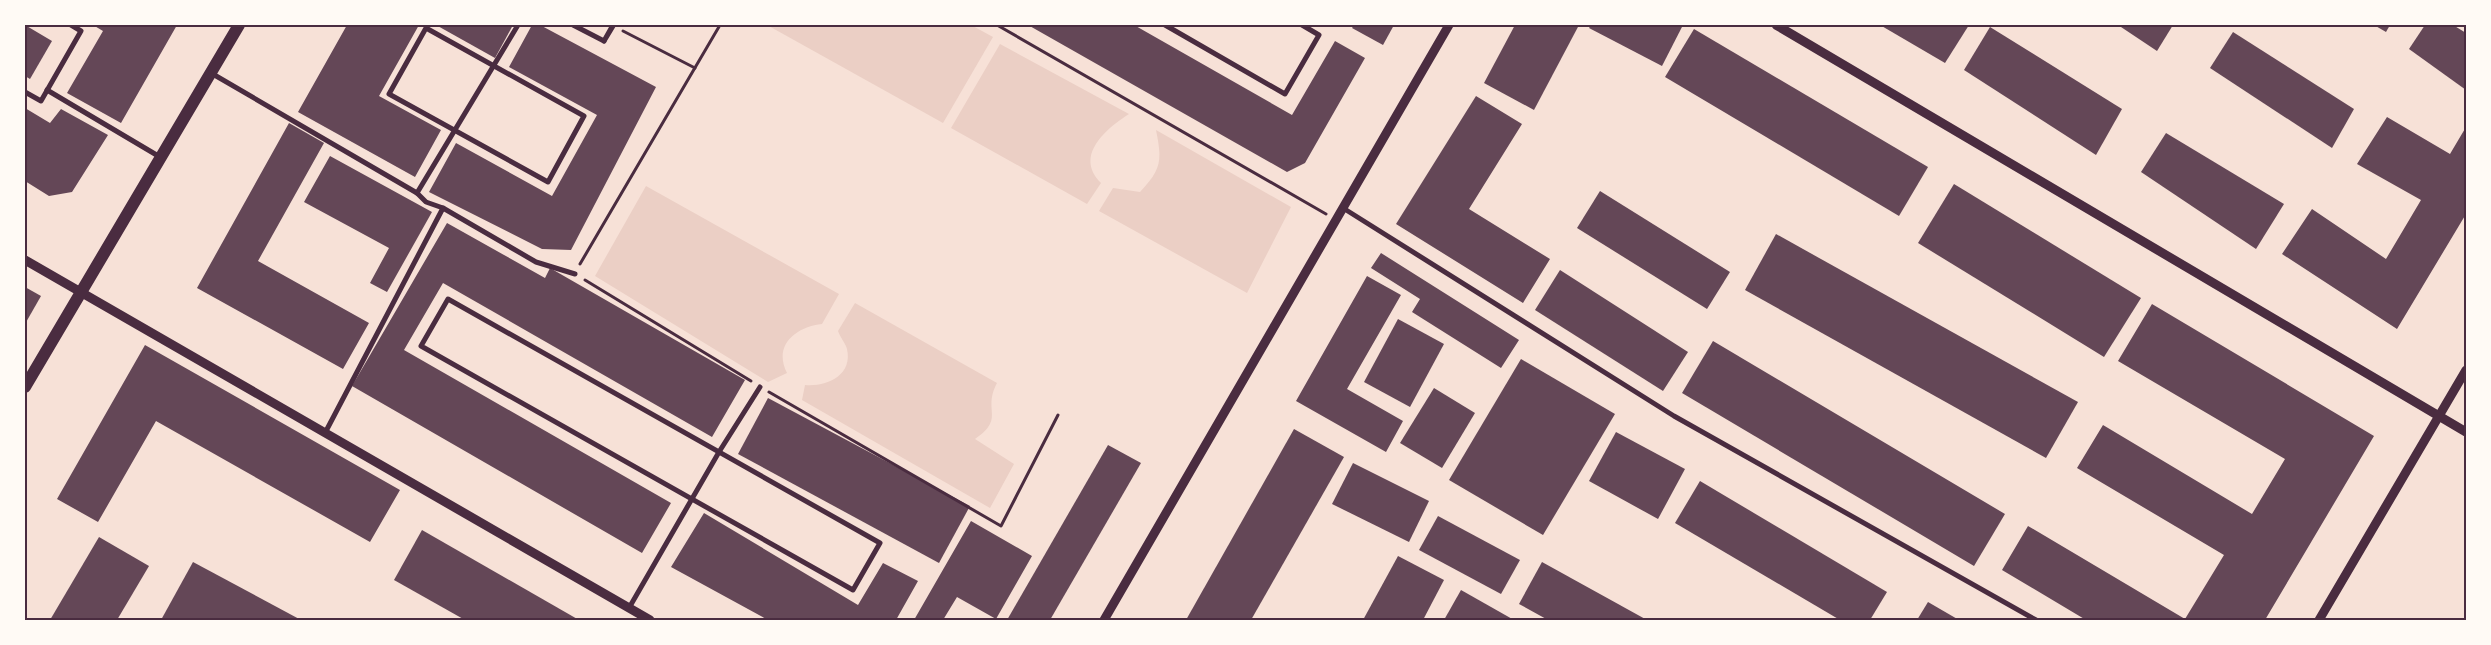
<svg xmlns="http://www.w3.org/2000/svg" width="2491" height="645" viewBox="0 0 2491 645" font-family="Roboto,sans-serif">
<rect width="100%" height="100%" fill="#f7e1d7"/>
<!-- green -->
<g fill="#ebcfc5">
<path d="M767,25H971L993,37L943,123Z"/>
<path d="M1000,44L1129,114C1107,128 1073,156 1101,183L1087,204L951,128Z"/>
<path d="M1156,130L1291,207L1247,293L1099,211L1113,188L1140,192C1162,169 1162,160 1156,130Z"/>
<path d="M646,186L839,294L822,324C795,327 773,346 787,373L768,382L595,276Z"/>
<path d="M855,303L997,383C982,411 1006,418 975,439L1014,464L990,508L802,400L805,385C826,387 853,376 847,349C846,344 840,337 838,331Z"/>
</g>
<!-- building -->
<g fill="#644757">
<path d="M25,25L52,41L30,79L25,76Z"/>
<path d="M93,25H177L121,123L67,93L103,31Z"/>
<path d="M347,25H419L379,96L441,130L415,177L298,112Z"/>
<path d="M436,25H513L495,58Z"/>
<path d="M532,25H540L656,87L571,250L542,249L429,192L456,143L552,196L597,115L509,67Z"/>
<path d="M1028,25H1134L1292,115L1335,41L1365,58L1305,163L1287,172Z"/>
<path d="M1354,25H1394L1383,45L1352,28Z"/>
<path d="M1515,25H1579L1534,110L1484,83Z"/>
<path d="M1591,25H1683L1662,66L1589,28Z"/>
<path d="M1880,25H1969L1945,63Z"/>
<path d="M2118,25H2173L2157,51Z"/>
<path d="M2374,25H2390L2386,32Z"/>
<path d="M2425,25H2453L2466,33V90L2409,49Z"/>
<path d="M1990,27L2122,109L2096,155L1964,70Z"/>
<path d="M1694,29L1928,167L1899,216L1665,77Z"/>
<path d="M2233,32L2354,109L2332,148L2210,68Z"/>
<path d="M1476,96L1522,124L1469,209L1550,259L1523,303L1396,224Z"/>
<path d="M25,108L50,123L61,109L108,135L72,192L49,196L25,181Z"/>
<path d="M2387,117L2450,154L2466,127V214L2397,329L2282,254L2312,209L2386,259L2421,200L2357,164Z"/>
<path d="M289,123L324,143L258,261L369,323L343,369L197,288Z"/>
<path d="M2166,133L2284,204L2256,249L2141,172Z"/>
<path d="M330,156L432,212L387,292L370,283L389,248L304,202Z"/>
<path d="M1954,184L2141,298L2104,357L1918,243Z"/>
<path d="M1600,191L1730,272L1707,309L1577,228Z"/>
<path d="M447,223L545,278L550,268L745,380L712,437L443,283L404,350L671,503L642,553L352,386Z"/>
<path d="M1776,234L2078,402L2046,458L1745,290Z"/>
<path d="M1381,253L1519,340L1501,368L1412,312L1420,299L1371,268Z"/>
<path d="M1560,270L1688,352L1663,391L1535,310Z"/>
<path d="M1367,276L1401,295L1347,389L1403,421L1386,452L1296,401Z"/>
<path d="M25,287L41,296L25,324Z"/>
<path d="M2152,304L2374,436L2265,620H2086L2002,570L2028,526L2185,619L2224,555L2077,468L2103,425L2252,514L2285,459L2118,361Z"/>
<path d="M1398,319L1444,344L1410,407L1364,382Z"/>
<path d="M1713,341L2005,514L1974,566L1682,393Z"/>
<path d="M145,345L400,490L370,542L156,421L98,522L57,499Z"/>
<path d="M1521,359L1615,414L1543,535L1449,480Z"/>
<path d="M1434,388L1475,413L1442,468L1400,443Z"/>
<path d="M768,398L970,506L939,563L738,454Z"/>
<path d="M1294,429L1344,457L1251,620H1186Z"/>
<path d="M1616,432L1685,469L1658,519L1589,481Z"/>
<path d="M1108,445L1141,463L1050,620H1007Z"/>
<path d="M1353,463L1429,501L1409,542L1332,504Z"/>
<path d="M1700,481L1887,592L1870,620H1840L1675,523Z"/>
<path d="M704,513L858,605L883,563L918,581L896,620H768L671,567Z"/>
<path d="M1438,516L1520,560L1501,594L1419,550Z"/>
<path d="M971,521L1032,556L996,619L957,597L943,620H914Z"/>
<path d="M422,530L579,620H465L394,580Z"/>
<path d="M99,537L149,566L117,620H50Z"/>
<path d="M1398,556L1444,580L1423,620H1363Z"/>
<path d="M193,562L301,620H161Z"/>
<path d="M1542,562L1647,620H1548L1519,604Z"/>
<path d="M1461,590L1514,620H1444Z"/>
<path d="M1928,602L1959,620H1917Z"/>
</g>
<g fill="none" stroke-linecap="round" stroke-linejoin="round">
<!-- path -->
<g stroke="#4a2c40" stroke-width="3">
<path d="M997,25L1326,214"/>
<path d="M623,31L695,68"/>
<path d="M580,264L720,25"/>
<path d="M585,280L751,381"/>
<path d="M769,392L1001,526L1058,415"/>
</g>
<!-- minor -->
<g stroke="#4a2c40" stroke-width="5">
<path d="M573,25L604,41"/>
<path d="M1165,25L1285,94L1319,35L1302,25"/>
<path d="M613,26L604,41L613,25"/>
<path d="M426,28L584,116L548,182L389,94Z"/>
<path d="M211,73L417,193L426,202L443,208L536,262L575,274"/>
<path d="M47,90L160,157"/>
<path d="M25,92L41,101L81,31L71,25"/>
<path d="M417,193L518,25"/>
<path d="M1343,208L1674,416L2036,620"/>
<path d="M448,299L880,543L853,590L421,346Z"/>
<path d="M325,433L443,208"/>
<path d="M629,608L719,452L760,387"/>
</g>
<!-- tertiary -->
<g stroke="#4a2c40" stroke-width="9">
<path d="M1776,25L2466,432"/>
<path d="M25,260L650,620"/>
<path d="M1104,620L1449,25"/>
<path d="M2319,620L2466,370"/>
</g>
<!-- primary -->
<path stroke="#4a2c40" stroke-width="12" d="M25,387L239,25"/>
</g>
<!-- border -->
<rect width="2491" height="645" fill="none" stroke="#fffaf5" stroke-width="52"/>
<rect x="26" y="26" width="2439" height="593" fill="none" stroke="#4a2c40" stroke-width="2"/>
</svg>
